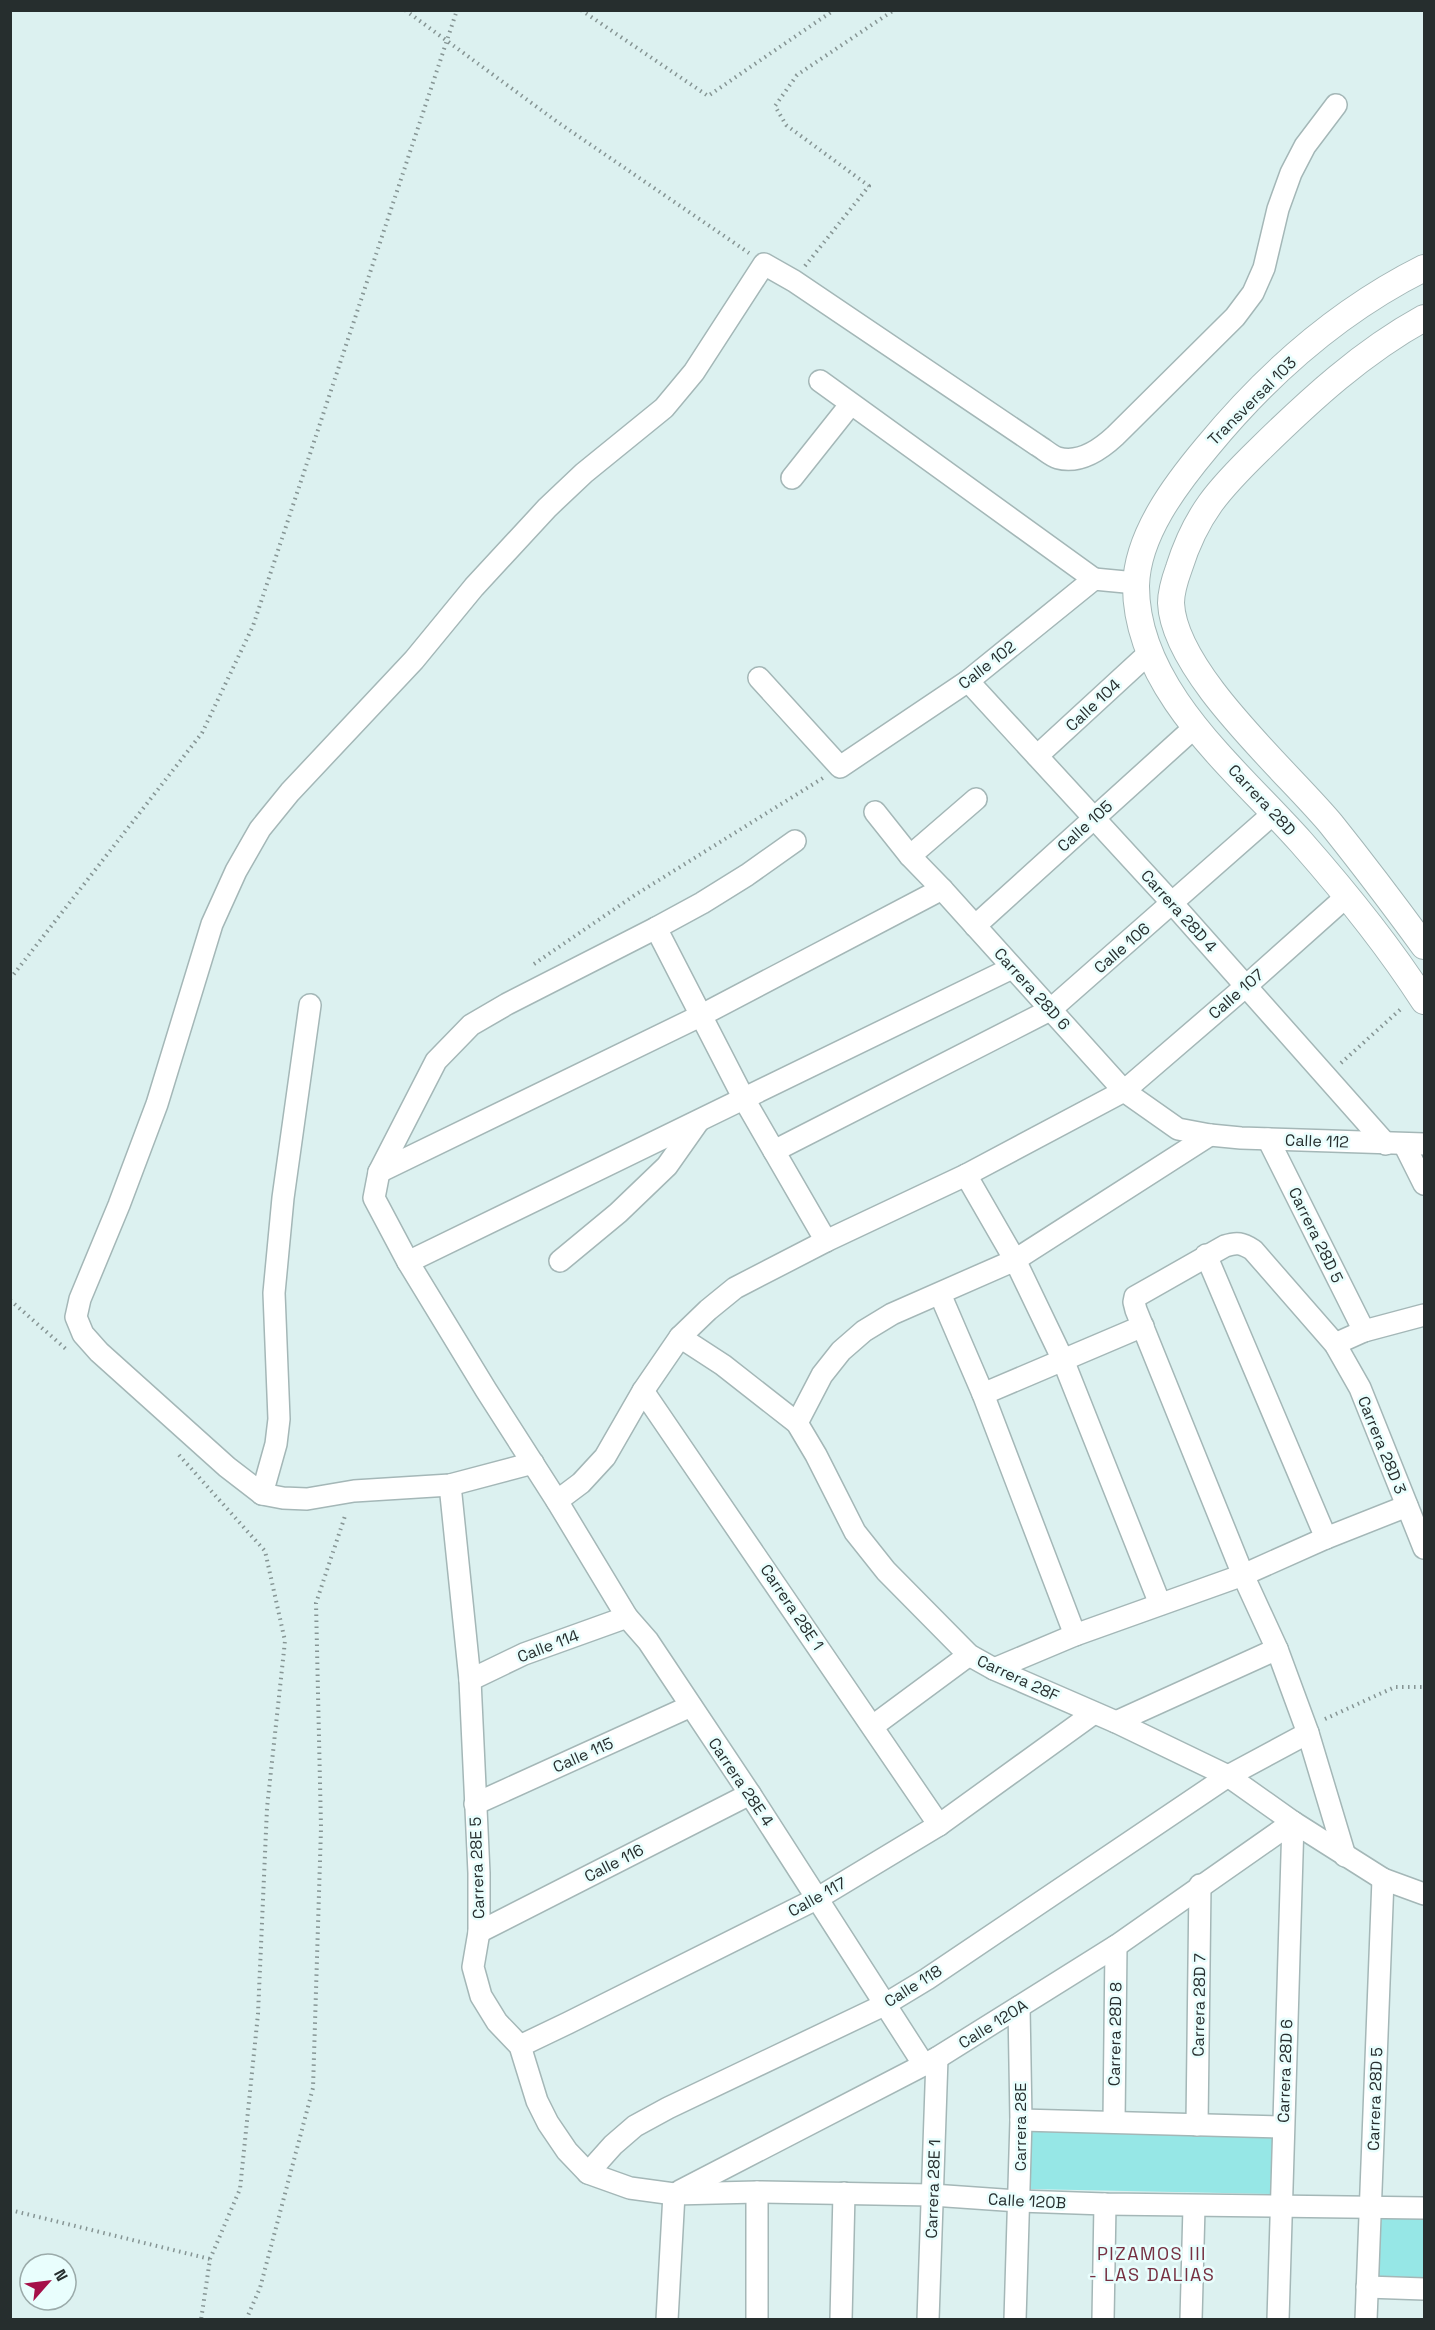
<svg xmlns="http://www.w3.org/2000/svg" width="1435" height="2330" viewBox="0 0 1435 2330" font-family="'Space Grotesk',sans-serif">
<rect width="100%" height="100%" fill="#dcf1f0"/>
<!-- green -->
<g fill="#96e7e6">
<path d="M1029,2124L1286,2131L1273,2194L1029,2189Z"/>
<path d="M1374,2217L1424,2219V2285L1372,2283Z"/>
</g>
<g fill="none" stroke-linecap="round" stroke-linejoin="round">
<defs>
<g id="minor">
<path d="M820,381L1094,579"/>
<path d="M792,478L850,405"/>
<path d="M759,678L840,767L968,681L1094,579L1136,583"/>
<path d="M968,681L1173,904L1386,1144"/>
<path d="M1037,756L1149,653"/>
<path d="M875,812L910,856L942,889L1124,1091L1178,1129L1210,1135L1241,1138L1424,1144"/>
<path d="M795,841L747,875L702,903L656,928L507,1004L471,1025L436,1061L379,1172L374,1198L408,1262L486,1390L557,1501L627,1617L648,1641L750,1794L924,2065"/>
<path d="M910,856L976,799"/>
<path d="M975,926L1196,726"/>
<path d="M656,928L744,1099L826,1241"/>
<path d="M310,1005L283,1198L274,1293L279,1419L276,1444L262,1494L283,1498L307,1499L354,1491L450,1485L533,1463"/>
<path d="M1268,1139L1364,1331"/>
<path d="M1404,1144L1424,1184"/>
<path d="M774,1151L1050,1010L1274,813"/>
<path d="M379,1172L700,1016L942,889"/>
<path d="M966,1175L1015,1260L1210,1135"/>
<path d="M1206,1255L1326,1538"/>
<path d="M560,1261L618,1213L667,1166L698,1122"/>
<path d="M408,1262L1012,968"/>
<path d="M940,1294L983,1394L1075,1635"/>
<path d="M680,1337L723,1365L797,1423L816,1455L855,1532L886,1571L969,1655L994,1669L1116,1722L1228,1776L1293,1822L1383,1879L1424,1894"/>
<path d="M1335,1344L1364,1331L1424,1315"/>
<path d="M643,1391L939,1825"/>
<path d="M983,1394L1143,1326"/>
<path d="M797,1423L822,1375L841,1351L864,1331L892,1314L1015,1260L1063,1360L1160,1604"/>
<path d="M450,1485L470,1680L479,1873V1932L473,1967L481,1996L497,2022L520,2046L537,2101L548,2123L567,2151L588,2173L630,2188L674,2194L757,2192L932,2195L1019,2201L1105,2204L1424,2208"/>
<path d="M262,1494L227,1467L99,1352L83,1334L76,1317L80,1299L119,1205L157,1104L212,924L236,871L260,829L290,792L414,660L474,587L547,508L584,473L664,408L694,372L764,264L794,281L1037,445C1044,449 1051,456 1058,458C1080,464 1101,449 1115,436L1235,317L1253,293L1264,268L1278,209L1291,173L1305,146L1336,105"/>
<path d="M557,1501L581,1483L605,1457L643,1391L680,1337L708,1310L735,1288L826,1241L966,1175L1124,1091L1246,986L1347,896"/>
<path d="M994,1669L1075,1635L1243,1575L1326,1538L1407,1506"/>
<path d="M470,1680L524,1654L627,1617"/>
<path d="M1116,1722L1277,1649"/>
<path d="M873,1726L969,1655"/>
<path d="M475,1804L691,1706"/>
<path d="M1345,1856L1308,1733L1277,1649L1243,1575L1136,1310L1134,1302L1135,1297L1225,1246C1237,1242 1242,1243 1253,1250L1335,1344L1360,1388L1424,1548"/>
<path d="M479,1932L750,1794"/>
<path d="M520,2046L568,2023L818,1898L939,1825L1094,1713"/>
<path d="M1021,2120L1283,2127"/>
<path d="M1114,2122L1116,1946"/>
<path d="M1197,2125L1200,1885"/>
<path d="M588,2173L613,2145L635,2126L668,2108L884,2005L927,1979L1228,1776L1308,1733"/>
<path d="M680,2191L937,2058L1116,1946L1293,1822"/>
<path d="M1367,2287L1424,2289"/>
<path d="M667,2320L674,2194"/>
<path d="M757,2320V2192"/>
<path d="M841,2320L844,2193"/>
<path d="M928,2320L937,2058"/>
<path d="M1015,2320L1021,2120L1019,2007"/>
<path d="M1103,2320L1105,2204"/>
<path d="M1191,2320L1194,2207"/>
<path d="M1278,2320L1293,1822"/>
<path d="M1366,2320L1383,1879"/>
</g>
<g id="tertiary">
<path d="M1424,268C1340,310 1267,374 1207,447C1176,484 1137,535 1136,586C1136,690 1237,770 1301,842C1345,892 1388,945 1424,1001"/>
<path d="M1424,318C1362,352 1310,400 1259,450C1219,489 1196,514 1179,568C1175,579 1171,592 1171,603C1174,673 1287,771 1331,824C1363,864 1394,905 1424,946"/>
</g>
</defs>
<!-- minor casing -->
<use href="#minor" stroke="#a4b7b7" stroke-width="24"/>
<!-- tertiary casing -->
<use href="#tertiary" stroke="#a4b7b7" stroke-width="28"/>
<!-- path -->
<g stroke="#869594" stroke-width="4" stroke-dasharray="1.5 4.5" stroke-linecap="butt">
<path d="M405,10L556,121L749,253"/>
<path d="M581,10L708,96L834,10"/>
<path d="M805,266L869,186L786,125L775,106L797,75L894,10"/>
<path d="M534,964L635,895L823,778"/>
<path d="M10,979L202,733L253,626L457,10"/>
<path d="M1341,1063L1403,1007"/>
<path d="M10,1300L66,1349"/>
<path d="M179,1455L265,1551L285,1641L267,1808L258,2014L240,2189L210,2259L201,2320"/>
<path d="M1325,1719L1395,1687H1424"/>
<path d="M10,2210L210,2259"/>
<path d="M246,2320L260,2288L313,2088L321,1828L316,1603L346,1513"/>
</g>
<!-- minor -->
<use href="#minor" stroke="#fff" stroke-width="21"/>
<!-- tertiary -->
<use href="#tertiary" stroke="#fff" stroke-width="26"/>
</g>
<g text-anchor="middle" dominant-baseline="central" stroke-width="5" stroke-linejoin="round" paint-order="stroke">
<!-- street labels -->
<g font-size="16" fill="#262e2e" stroke="#e9fefd">
<text transform="translate(1252 401) rotate(-45)">Transversal 103</text>
<text transform="translate(987 665) rotate(-38)">Calle 102</text>
<text transform="translate(1093 705) rotate(-43)">Calle 104</text>
<text transform="translate(1262 800) rotate(47)">Carrera 28D</text>
<text transform="translate(1085 826) rotate(-42)">Calle 105</text>
<text transform="translate(1179 911) rotate(48)">Carrera 28D 4</text>
<text transform="translate(1122 948) rotate(-41)">Calle 106</text>
<text transform="translate(1032 989) rotate(48)">Carrera 28D 6</text>
<text transform="translate(1236 994) rotate(-41)">Calle 107</text>
<text transform="translate(1317 1141) rotate(2)">Calle 112</text>
<text transform="translate(1316 1235) rotate(64)">Carrera 28D 5</text>
<text transform="translate(1382 1445) rotate(68)">Carrera 28D 3</text>
<text transform="translate(792 1607) rotate(56)">Carrera 28E 1</text>
<text transform="translate(548 1646) rotate(-21)">Calle 114</text>
<text transform="translate(1018 1678) rotate(25)">Carrera 28F</text>
<text transform="translate(583 1755) rotate(-24)">Calle 115</text>
<text transform="translate(741 1782) rotate(56)">Carrera 28E 4</text>
<text transform="translate(614 1863) rotate(-27)">Calle 116</text>
<text transform="translate(477 1868) rotate(-92)">Carrera 28E 5</text>
<text transform="translate(817 1897) rotate(-29)">Calle 117</text>
<text transform="translate(913 1986) rotate(-32)">Calle 118</text>
<text transform="translate(1199 2005) rotate(-89)">Carrera 28D 7</text>
<text transform="translate(993 2024) rotate(-32)">Calle 120A</text>
<text transform="translate(1115 2034) rotate(-89)">Carrera 28D 8</text>
<text transform="translate(1285 2071) rotate(-88)">Carrera 28D 6</text>
<text transform="translate(1375 2099) rotate(-88)">Carrera 28D 5</text>
<text transform="translate(1020 2127) rotate(-90)">Carrera 28E</text>
<text transform="translate(933 2189) rotate(-88)">Carrera 28E 1</text>
<text transform="translate(1027 2201) rotate(3)">Calle 120B</text>
</g>
<!-- neighbourhood labels -->
<g font-size="18" letter-spacing="1.5" fill="#762f41" stroke="#e9fefd">
<text x="1152" y="2253">PIZAMOS III<tspan x="1152" dy="21">- LAS DALIAS</tspan></text>
</g>
</g>
<!-- border -->
<rect width="1435" height="2330" fill="none" stroke="#262e2e" stroke-width="24"/>
<!-- north arrow -->
<g transform="translate(48 2282) rotate(62)"><circle r="28" fill="#e9fefd" stroke="#9babaa" stroke-width="1.5"/>
<path d="M0-4.5L10 22L0 15L-10 22Z" fill="#a50f48"/>
<text y="-9" font-size="16" font-weight="bold" text-anchor="middle" fill="#262e2e">N</text>
</g>
</svg>
